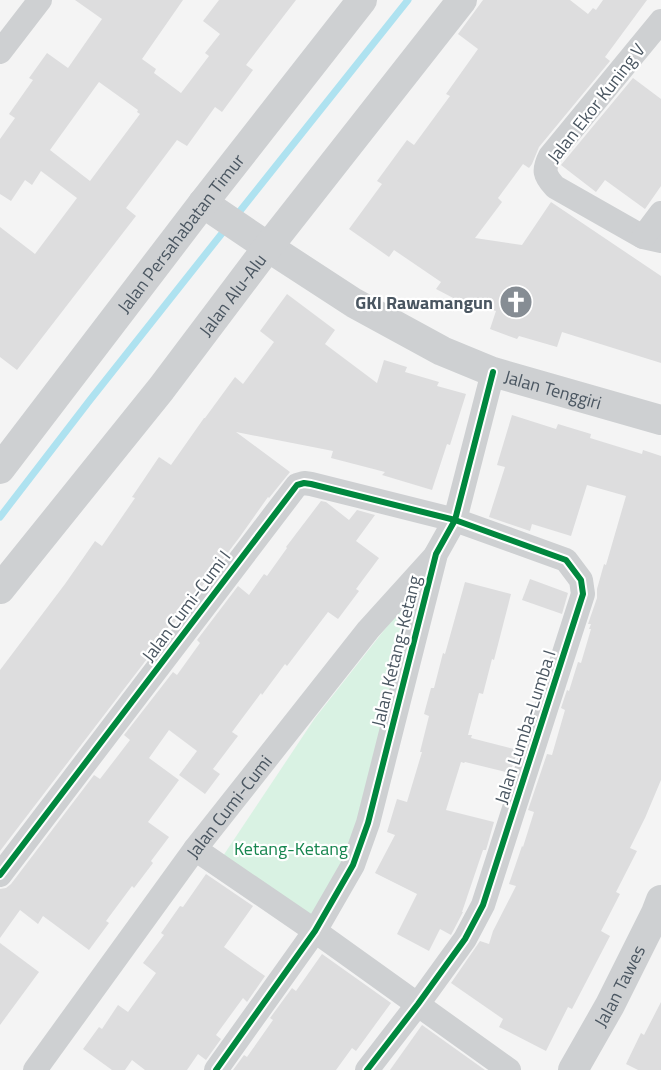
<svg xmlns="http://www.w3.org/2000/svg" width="661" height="1070" viewBox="0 0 661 1070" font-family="'Titillium Web',sans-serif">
<rect width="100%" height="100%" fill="#f4f4f4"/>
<!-- green -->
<path fill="#d9f2e3" d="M426,577L362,821L311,926L219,862L315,718Z"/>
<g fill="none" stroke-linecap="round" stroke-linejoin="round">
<!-- stream -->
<g stroke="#aee2f0" stroke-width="7">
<path d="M236,216L408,0"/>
<path d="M0,517L90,400L227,227"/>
</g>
</g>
<!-- building -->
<g fill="#ddddde" fill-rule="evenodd">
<path d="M75,0H183L142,59L156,69L154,73L181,93L209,56L205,53L220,34L203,21L219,0H296L246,65L253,70L222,112L215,107L187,146L177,140L126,208L136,216L17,370L0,357V227L35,254L77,198L41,171L32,185L25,180L11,201L0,194V139L15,118L9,114L33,80L29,78L47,53L68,68L102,19ZM99,82L138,110L137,112L140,114L90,181L50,150Z"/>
<path d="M483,0H570L588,14L593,8L596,10L603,0H647L605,57L610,61L539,147L532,164L529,168L523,164L498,198L502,202L475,238L522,245L551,202L661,276V363L562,332L557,347L519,336L517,339L490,329L496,311L459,301L436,289L441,282L394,250L389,257L349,229L382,184L377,181L407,140L414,145L450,96L446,94L478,49L458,34Z"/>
<path d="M633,78L661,99V186L645,209L605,180L596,192L561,165Z"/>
<path d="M287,294L335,330L325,344L377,383L384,360L407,367L405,372L439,382L437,386L466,394L450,445L447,444L432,490L382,475L385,472L331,458L333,451L236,432L290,472L269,498L268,497L239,538L174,623L171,624L149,653L150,655L0,851V670L65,584L95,541L102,546L135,498L132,497L159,457L171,465L204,418H205L235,377L243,384L274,342L260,331Z"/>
<path d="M512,415L556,429L558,424L591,434L590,438L642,454L643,450L661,456V780L645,818L630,848L637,851L616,892L620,894L601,931L610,936L572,1009L568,1007L546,1051L499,1027L503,1019L451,983L480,941L489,944L493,931L516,886L509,884L522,846L523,847L534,812L528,810L547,754L552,755L565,710L561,708L567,690L569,691L578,662L581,663L591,629H589L591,624H588L597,598V589L604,564L606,565L626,496L587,485L571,536L532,524L530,531L489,517L505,467L497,465Z"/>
<path d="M321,501L326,502L349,520L357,510L375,515L356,541L379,558L356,589L359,591L338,619L328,612L287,666L285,664L262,695L261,693L232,732L238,736L213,769L220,774L205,794L179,775L197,751L169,730L149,758L179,780L148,822L169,837L151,861L153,863L134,888L132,886L106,921L109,923L89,950L43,916L38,924L20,910L0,938V889L6,888L11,884L94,775L100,779L130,740L124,735L173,672L177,675L200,643L197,640L238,586L249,595L264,574L267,576L287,548L286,547Z"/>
<path d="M530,579L568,593L562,614L522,600Z"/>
<path d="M465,582L511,594L494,660L492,659L483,694L479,693L468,735H472L471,738L518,750L510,773L465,762L464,763L461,762L446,810L494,822L486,850H483L462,912H463L451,935L440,929L429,951L397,934L417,894L375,873L395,835L387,832L397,799L407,802L422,752H420L429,716L424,714L431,688H434L443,653L445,654Z"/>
<path d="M206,874L253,906L224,947L265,976L247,1002L243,998L216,1035L221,1039L206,1060L198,1054L187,1070H145L132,1060L125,1070H112L83,1049L99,1027L102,1029L118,1005L128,1012L156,973L143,963L164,935L161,933L180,906L183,907Z"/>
<path d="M0,943L39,972L0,1025Z"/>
<path d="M322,954L391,1003L356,1051L352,1048L336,1070H233L244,1055L247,1057L273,1020L270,1018L292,988L296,991Z"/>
<path d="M661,1002V1070H638L626,1064L641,1033L644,1035Z"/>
<path d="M422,1025L485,1070H390Z"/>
</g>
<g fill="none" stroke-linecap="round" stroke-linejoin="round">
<!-- minor -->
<g stroke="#ced0d2" stroke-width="24">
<path d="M661,21L550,156C543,170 544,175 555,187L643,237L661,241"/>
<path d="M0,52L40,0"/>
<path d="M643,237L661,213"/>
<path d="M195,849L315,931L509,1070"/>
<path d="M0,875L297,485L304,483L311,484L455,520L566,560L581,580L583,594L483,905L465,939L418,1004L367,1070"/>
<path id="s1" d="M35,1070L195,849L368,630L435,556"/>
<path d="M216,1070L315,931L353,865L368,823L436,554L455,520L493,372"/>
</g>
<!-- tertiary -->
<g stroke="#ced0d2" stroke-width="30">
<path id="s2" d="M203,203L268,247L354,303L442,351L493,372L661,420"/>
<path id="s3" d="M0,469L203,203L362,0"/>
<path id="s4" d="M0,589L161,389L268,247L462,0"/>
<path id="s5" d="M573,1070L610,1005L656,913L661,900"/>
</g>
<defs>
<g id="cycleway">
<path d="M0,875L297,485L304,483L311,484L455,520L566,560L581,580L583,594L483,905L465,939L418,1004L367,1070"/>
<path d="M216,1070L315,931L353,865L368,823L436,554L455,520L493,372"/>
</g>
</defs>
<!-- cycleway casing -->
<use href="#cycleway" stroke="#fff" stroke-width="10"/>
<!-- cycleway -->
<use href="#cycleway" stroke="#00873e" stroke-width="6"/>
</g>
<!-- icons -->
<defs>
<symbol id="church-disc" viewBox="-11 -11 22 22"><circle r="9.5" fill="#868d94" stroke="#fff"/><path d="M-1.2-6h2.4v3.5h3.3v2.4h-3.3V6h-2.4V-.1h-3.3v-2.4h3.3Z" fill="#fff"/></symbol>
</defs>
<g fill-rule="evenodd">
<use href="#church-disc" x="497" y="283" width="38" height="38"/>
</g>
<g text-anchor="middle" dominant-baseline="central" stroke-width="4.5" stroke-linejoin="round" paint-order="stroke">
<!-- street labels -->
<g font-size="18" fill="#4a5661" stroke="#fff">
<text transform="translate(596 103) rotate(-52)">Jalan Ekor Kuning V</text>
<text stroke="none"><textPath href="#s3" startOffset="297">Jalan Persahabatan Timur</textPath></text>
<text stroke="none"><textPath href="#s4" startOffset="375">Jalan Alu-Alu</textPath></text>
<text stroke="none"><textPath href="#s2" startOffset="399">Jalan Tenggiri</textPath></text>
<text transform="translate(186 606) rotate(-53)">Jalan Cumi-Cumi I</text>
<text transform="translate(396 651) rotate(-76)">Jalan Ketang-Ketang</text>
<text transform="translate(525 727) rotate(-72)">Jalan Lumba-Lumba I</text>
<text stroke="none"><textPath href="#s1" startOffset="327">Jalan Cumi-Cumi</textPath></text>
<text stroke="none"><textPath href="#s5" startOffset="96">Jalan Tawes</textPath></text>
</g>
<!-- poi labels -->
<g font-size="18" font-weight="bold" fill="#4a5661" stroke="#fff" text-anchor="end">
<text x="493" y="302">GKI Rawamangun</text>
</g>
<!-- park labels -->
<g font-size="18" fill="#17864f" stroke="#fff">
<text x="291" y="848">Ketang-Ketang</text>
</g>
</g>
</svg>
